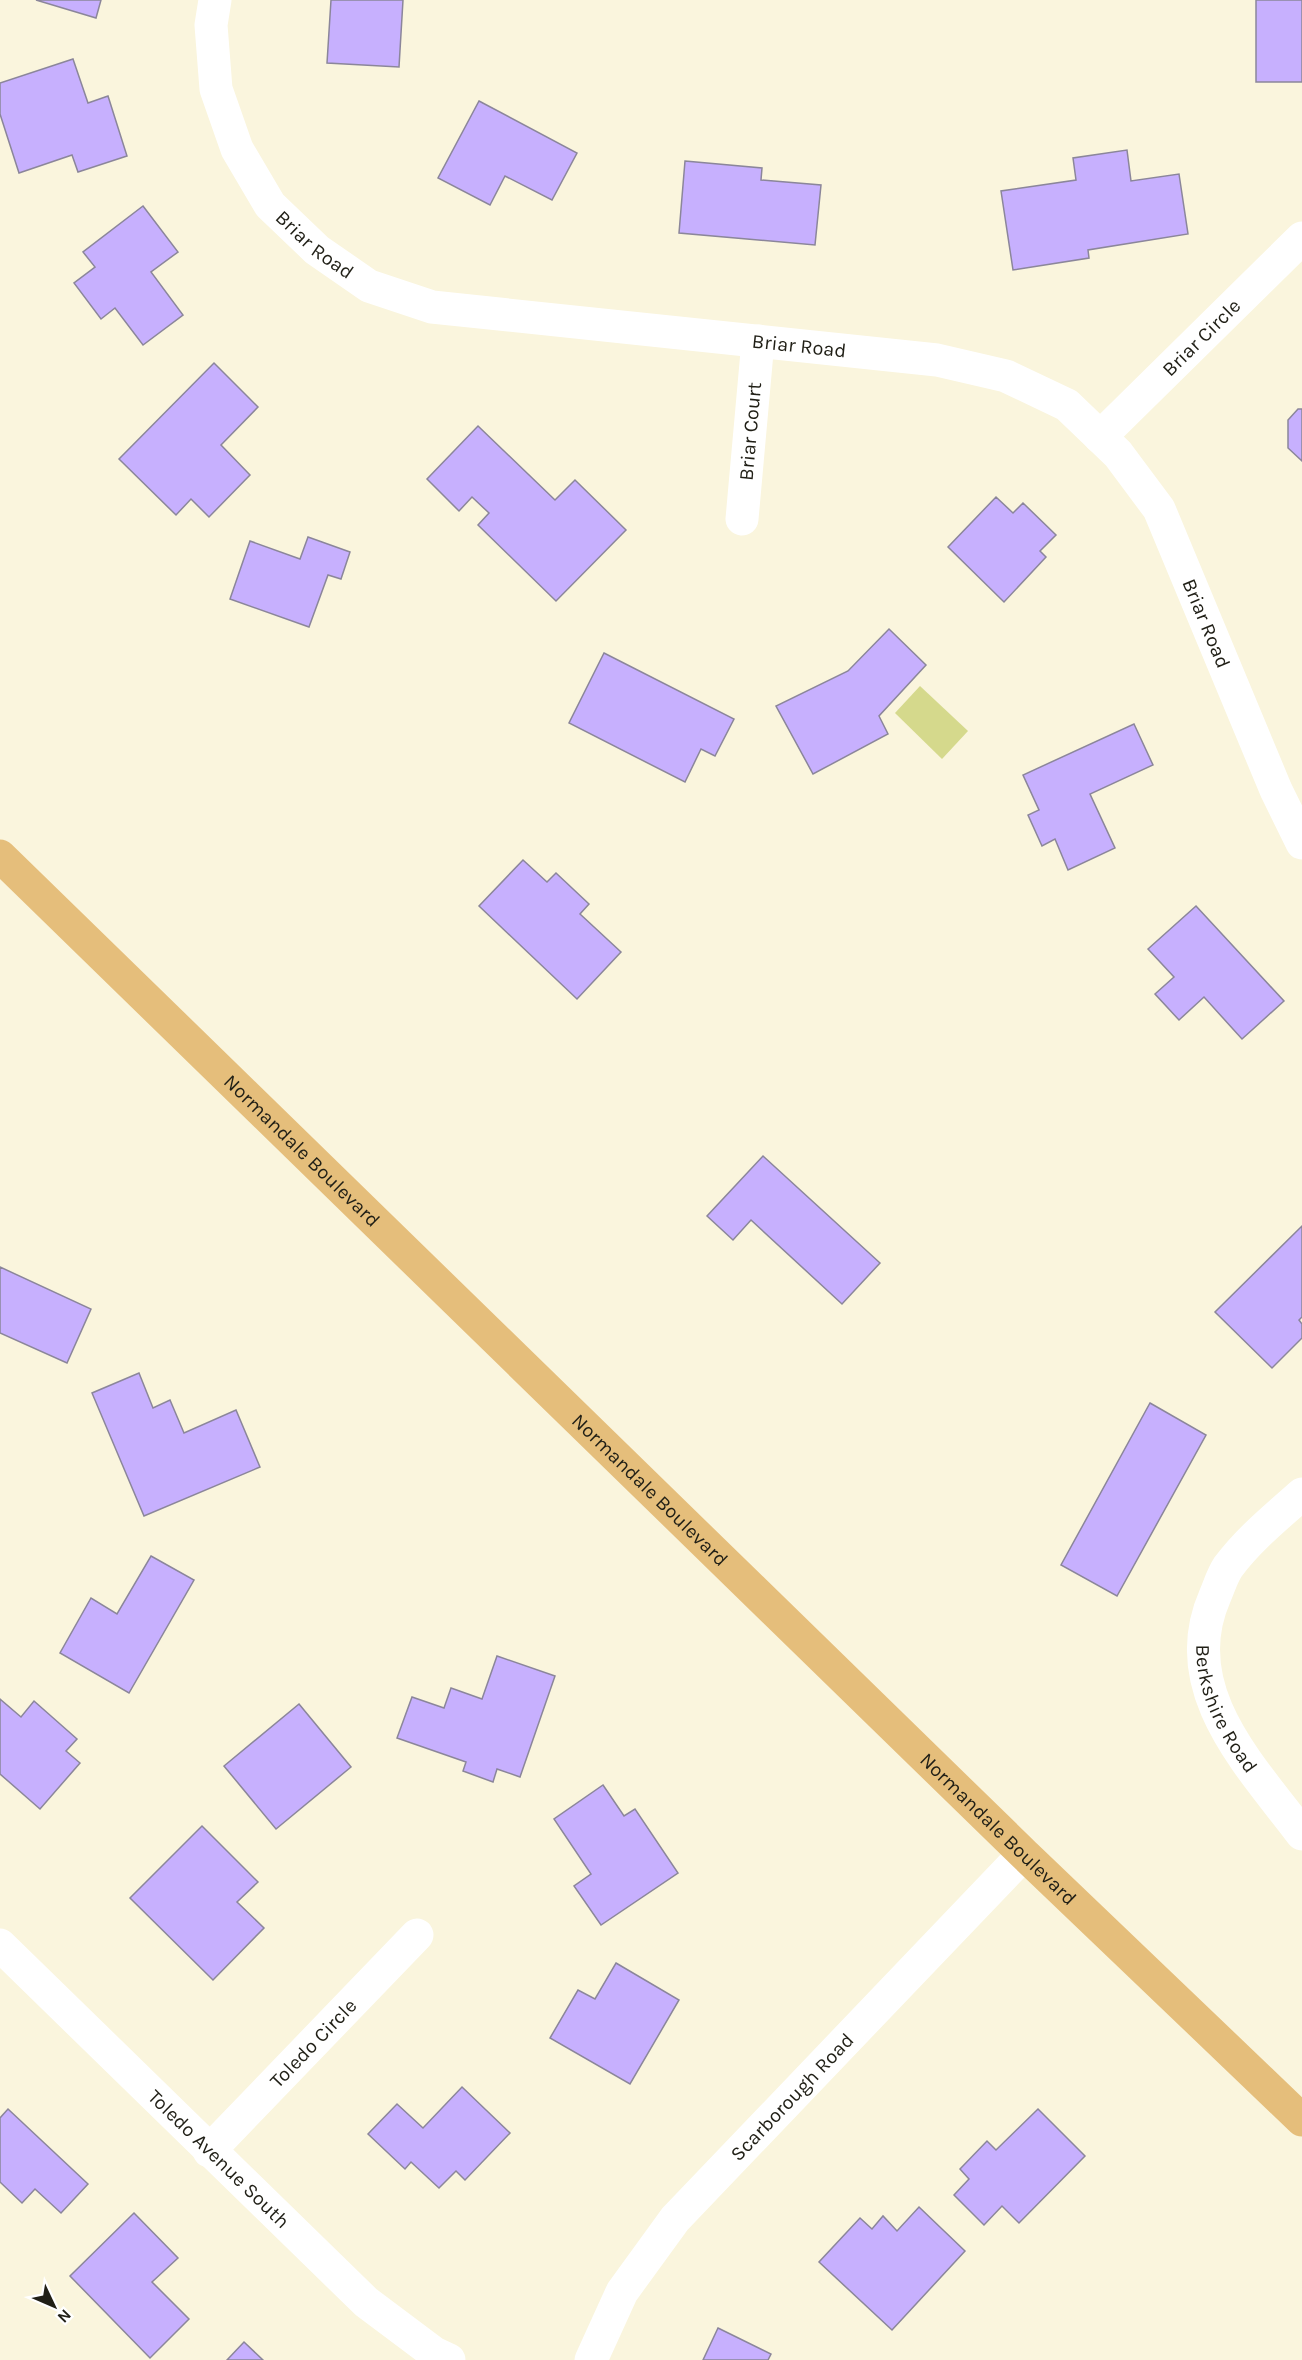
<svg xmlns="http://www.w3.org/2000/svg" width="1302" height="2360" viewBox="0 0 1302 2360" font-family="Karla,sans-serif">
<rect width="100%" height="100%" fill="#faf5dd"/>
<!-- green -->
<path fill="#d5d98c" d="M920,686L968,731L942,759L895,713Z"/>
<!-- building -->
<g fill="#c7b0fe" stroke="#8b869a" stroke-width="1.5">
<path d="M36,0H101L96,18Z"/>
<path d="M331,0H403L399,67L327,63Z"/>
<rect x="1256" y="0" width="46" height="82"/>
<path d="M73,59L88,103L108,96L127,156L78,172L72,155L19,173L0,114V83Z"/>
<path d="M479,101L577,153L552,200L505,176L490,205L438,178Z"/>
<path d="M1127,150L1131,181L1179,174L1188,234L1088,250L1089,258L1013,270L1001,191L1076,180L1073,158Z"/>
<path d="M685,161L762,168L761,180L821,185L815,245L679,233Z"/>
<path d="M143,206L178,252L151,272L183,315L143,345L115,308L101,319L74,283L95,267L83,252Z"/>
<path d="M214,363L258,407L221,445L250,475L209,517L191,499L176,515L119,459Z"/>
<path d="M1298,409H1302V461L1288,448V420Z"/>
<path d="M478,426L555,500L575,480L626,530L556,601L478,525L489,513L472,497L459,511L427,479Z"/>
<path d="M996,497L1013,513L1023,503L1056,535L1040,551L1046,557L1004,602L948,547Z"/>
<path d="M308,537L350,552L341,579L328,575L309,627L230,599L250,541L300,559Z"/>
<path d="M889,629L926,665L879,716L888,734L813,774L776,706L848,671Z"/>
<path d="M604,653L734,719L715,756L701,749L685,782L569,723Z"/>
<path d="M1134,724L1153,765L1090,794L1115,848L1068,870L1055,839L1042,846L1028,815L1039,810L1023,775Z"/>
<path d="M523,860L547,882L556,873L589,904L580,914L621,952L577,999L479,906Z"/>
<path d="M1196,906L1284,1001L1242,1039L1204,997L1179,1020L1155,994L1174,977L1148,949Z"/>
<path d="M763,1156L880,1263L842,1304L751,1220L733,1240L707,1216Z"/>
<path d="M1302,1226V1317L1299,1320L1302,1324V1338L1272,1368L1215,1312Z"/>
<path d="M0,1267L91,1309L67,1363L0,1333Z"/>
<path d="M139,1373L153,1408L170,1400L184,1433L236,1410L260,1467L144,1516L92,1393Z"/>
<path d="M1150,1403L1206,1435L1117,1596L1061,1565Z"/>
<path d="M151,1556L194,1580L129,1693L60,1653L91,1598L117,1614Z"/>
<path d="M497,1656L555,1676L520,1777L497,1769L493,1782L463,1771L466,1762L397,1738L412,1697L444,1708L451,1688L482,1699Z"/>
<path d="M0,1699L21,1717L34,1701L77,1739L66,1751L80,1763L40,1809L0,1774Z"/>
<path d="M299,1704L351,1767L276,1829L224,1766Z"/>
<path d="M603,1785L624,1816L635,1809L678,1873L601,1925L574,1886L591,1874L554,1819Z"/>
<path d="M202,1826L258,1882L237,1902L264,1928L213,1980L130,1898Z"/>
<path d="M616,1963L679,2000L630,2084L550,2038L578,1990L595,1999Z"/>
<path d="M462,2087L510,2133L465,2180L456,2171L439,2188L411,2162L405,2169L368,2134L397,2104L423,2128Z"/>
<path d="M8,2109L88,2184L61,2213L35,2189L22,2203L0,2182V2118Z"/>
<path d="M1038,2109L1085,2156L1019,2223L1002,2206L984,2225L954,2195L969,2179L960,2169L987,2141L996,2150Z"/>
<path d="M919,2207L965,2251L892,2330L819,2262L860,2218L872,2229L883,2216L897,2231Z"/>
<path d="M134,2213L178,2258L152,2282L189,2319L150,2358L70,2276Z"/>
<path d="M718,2328L771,2354L768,2360H703Z"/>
<path d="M244,2342L263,2360H227Z"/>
</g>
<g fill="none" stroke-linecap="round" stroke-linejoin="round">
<!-- minor -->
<g stroke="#fff" stroke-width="33">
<path id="s1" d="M215,0L211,25L216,89L237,149L270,205L317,250L369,286L432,307L937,360L1006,376L1067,405L1118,454L1159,509L1276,790L1302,843"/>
<path id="s2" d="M1100,437L1302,238"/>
<path id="s3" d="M742,519L758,341"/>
<path id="s4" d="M1302,1494C1276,1517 1249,1539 1228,1567C1222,1576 1219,1587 1215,1596C1174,1689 1250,1765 1302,1834"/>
<path id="s5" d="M0,1945L366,2302L434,2353L449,2360"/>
<path id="s6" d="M209,2151L417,1935"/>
<path id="s7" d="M591,2360L622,2292L675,2219L1024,1854"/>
</g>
<!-- major -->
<path stroke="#e5be7b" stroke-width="33" id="s8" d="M0,856L1024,1854L1302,2120"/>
</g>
<g text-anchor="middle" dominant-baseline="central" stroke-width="6" stroke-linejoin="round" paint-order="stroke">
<!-- street labels -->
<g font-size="20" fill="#201f16" stroke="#fff">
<text stroke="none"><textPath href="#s1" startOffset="278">Briar Road</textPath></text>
<text stroke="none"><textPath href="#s2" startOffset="142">Briar Circle</textPath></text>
<text stroke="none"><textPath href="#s1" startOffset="782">Briar Road</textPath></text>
<text stroke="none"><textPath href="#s3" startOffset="88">Briar Court</textPath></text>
<text stroke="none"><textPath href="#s1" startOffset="1322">Briar Road</textPath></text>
<text stroke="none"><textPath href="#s8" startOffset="422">Normandale Boulevard</textPath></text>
<text stroke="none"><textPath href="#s8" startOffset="908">Normandale Boulevard</textPath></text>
<text stroke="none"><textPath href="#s4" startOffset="255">Berkshire Road</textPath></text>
<text stroke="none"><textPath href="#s8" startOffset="1394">Normandale Boulevard</textPath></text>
<text stroke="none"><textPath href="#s6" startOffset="150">Toledo Circle</textPath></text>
<text stroke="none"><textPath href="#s7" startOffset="334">Scarborough Road</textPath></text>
<text stroke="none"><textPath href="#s5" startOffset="306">Toledo Avenue South</textPath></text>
</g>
</g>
<!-- north arrow -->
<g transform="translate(54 2306) rotate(134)" stroke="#ffffff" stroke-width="4.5" paint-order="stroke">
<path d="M0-4.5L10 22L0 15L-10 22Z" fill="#201f16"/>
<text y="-9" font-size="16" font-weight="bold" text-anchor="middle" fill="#201f16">N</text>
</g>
</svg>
